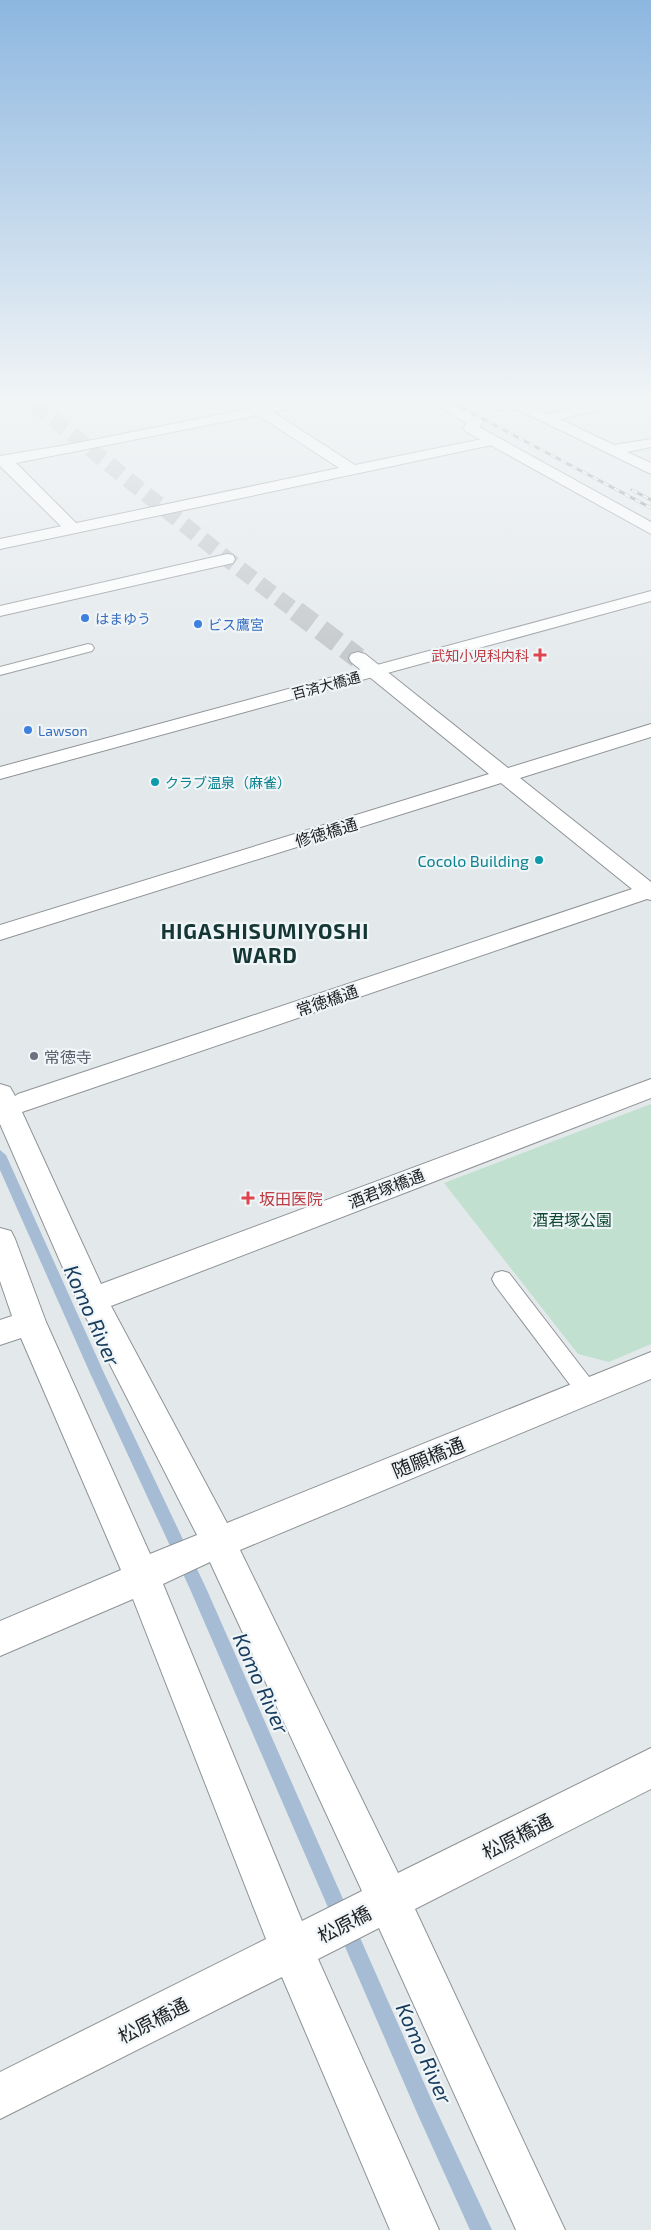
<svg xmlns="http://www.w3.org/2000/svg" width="651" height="2230" viewBox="0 0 651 2230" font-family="'Exo 2','Noto Sans JP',sans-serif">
<rect width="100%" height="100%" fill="#e3e8eb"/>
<!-- green -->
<path fill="#c2e0cf" d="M651,1104V1344L609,1362L578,1354L444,1183Z"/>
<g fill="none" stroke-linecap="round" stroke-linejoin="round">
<!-- stream -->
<path fill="#a5bcd4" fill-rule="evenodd" d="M0,1150L6,1155L104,1373L206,1588L432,2101L492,2230H470L418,2115L190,1589L90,1373L0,1170Z"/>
<!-- pedestrian-tunnel-far1 -->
<path stroke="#bcc0c3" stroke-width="16" stroke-dasharray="16 8" stroke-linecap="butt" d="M34,404L227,559L298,613"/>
<!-- pedestrian-tunnel -->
<path stroke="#bcc0c3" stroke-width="21" stroke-dasharray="21 10" stroke-linecap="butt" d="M296,611L358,658"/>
<defs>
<g id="service">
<path d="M88,644L92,645L94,648L92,651L0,675V667Z"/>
<path d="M502,1271L509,1273L596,1386L599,1392L596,1398L588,1401L580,1398L495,1285L492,1279L495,1273Z"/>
</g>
<path id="pedestrian" d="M274,404H283L285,407L283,410L273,412L355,465L492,437L499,441L492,445L0,549V539L339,468L258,415L67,453L60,449L67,445Z"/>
<g id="minor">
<path d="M273,404H304L302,407L278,411L271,407Z"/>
<path d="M434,404H451L481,419L483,422L479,427L651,522V534L465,431L463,428L467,423Z"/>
<path d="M484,404H527L548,414L592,404H615L613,407L560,419L614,445L651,439V447L627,452L651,463V474L517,409L495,410Z"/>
<path d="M67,445L74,449L72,452L16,463L79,526L81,529L79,532H67L0,466V456Z"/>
<path d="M227,554L233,555L235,559L233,563L0,616V606Z"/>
<path d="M358,652L365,654L508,768L651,724V737L520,778L651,882V900L647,899L22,1112L101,1284L651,1079V1098L111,1306L227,1523L651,1352V1379L240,1550L398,1873L651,1748V1789L415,1909L565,2230H516L379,1928L318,1959L439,2230H390L282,1977L0,2119V2072L266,1939L133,1599L0,1656V1621L121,1570L21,1338L0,1345V1320L12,1316L0,1281V1228L11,1231L15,1239L46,1322L150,1554L197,1535L77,1300L0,1124V1084L10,1087L15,1096L18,1094L632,889L501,783L0,940V925L489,774L351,662L349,658L351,654ZM210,1562L362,1891L302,1921L163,1584Z"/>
</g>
<path id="tertiary" d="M651,591V601L0,779V767Z"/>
</defs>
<!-- service casing -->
<use href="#service" stroke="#8f9396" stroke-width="2"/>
<!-- pedestrian casing -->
<use href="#pedestrian" stroke="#8f9396" stroke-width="2"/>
<!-- minor casing -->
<use href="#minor" stroke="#8f9396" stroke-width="2"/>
<!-- tertiary casing -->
<use href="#tertiary" stroke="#8f9396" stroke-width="2"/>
<!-- service -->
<use href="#service" fill="#fff" fill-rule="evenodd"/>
<!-- pedestrian -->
<use href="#pedestrian" fill="#fff" fill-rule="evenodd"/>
<!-- minor -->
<use href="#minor" fill="#fff" fill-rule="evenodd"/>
<!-- tertiary -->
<use href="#tertiary" fill="#fff" fill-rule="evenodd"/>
<defs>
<g id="rail">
<path d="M455,404L651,508"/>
<path d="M632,490L651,500"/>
</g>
</defs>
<!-- rail casing -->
<use href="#rail" stroke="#848789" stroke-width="3"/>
<!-- rail -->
<use href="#rail" stroke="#f0f5f8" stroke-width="2" stroke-dasharray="6" stroke-linecap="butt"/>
</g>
<!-- sky -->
<linearGradient id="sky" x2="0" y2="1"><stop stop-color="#8db7e0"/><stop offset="0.56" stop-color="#f2f5f6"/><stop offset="1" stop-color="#f2f5f6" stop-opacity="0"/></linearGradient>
<rect width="651" height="716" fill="url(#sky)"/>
<!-- markers -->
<g fill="#3f7fe0" stroke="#f0f5f8" stroke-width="2">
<circle cx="85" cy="618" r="5"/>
<circle cx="198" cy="624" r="5"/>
<circle cx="28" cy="730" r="5"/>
</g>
<g fill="#e0444e" stroke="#f0f5f8" stroke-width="2">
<path d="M537.5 647.5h5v5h5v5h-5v5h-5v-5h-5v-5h5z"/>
<path d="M245.5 1190.5h5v5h5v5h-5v5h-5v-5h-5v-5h5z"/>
</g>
<g fill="#0f9aa8" stroke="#f0f5f8" stroke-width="2">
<circle cx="155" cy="782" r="5"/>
<circle cx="539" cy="860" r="5"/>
</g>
<circle fill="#6b7280" stroke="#f0f5f8" stroke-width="2" cx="34" cy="1056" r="5"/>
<g text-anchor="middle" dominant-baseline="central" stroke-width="4.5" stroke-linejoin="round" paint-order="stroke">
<!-- far-shop labels -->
<g font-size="14" fill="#366cbe" stroke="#f0f5f8" text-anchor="start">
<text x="95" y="618">はまゆう</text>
<text x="208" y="624">ビス鷹宮</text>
<text x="38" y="730">Lawson</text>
</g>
<!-- far-health labels -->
<g font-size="14" fill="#be3a42" stroke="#f0f5f8" text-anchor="end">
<text x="529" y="655">武知小児科内科</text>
</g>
<!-- far-street labels -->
<g font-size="14" fill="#1e1f21" stroke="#f0f5f8">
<text transform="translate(326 685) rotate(-15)">百済大橋通</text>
</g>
<!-- far-culture labels -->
<g font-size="14" fill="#0d838f" stroke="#f0f5f8" text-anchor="start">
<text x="165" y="782">クラブ温泉（麻雀）</text>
</g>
<!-- street labels -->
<g font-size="16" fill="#1e1f21" stroke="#f0f5f8">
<text transform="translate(326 832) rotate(-17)">修徳橋通</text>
<text transform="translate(327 1000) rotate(-19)">常徳橋通</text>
<text transform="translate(386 1188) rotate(-21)">酒君塚橋通</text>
</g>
<!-- culture labels -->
<g font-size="16" fill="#0d838f" stroke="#f0f5f8" text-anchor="end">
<text x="529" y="860">Cocolo Building</text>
</g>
<!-- worship labels -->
<g font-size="16" fill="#5b616d" stroke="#f0f5f8" text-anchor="start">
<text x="44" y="1056">常徳寺</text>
</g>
<!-- health labels -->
<g font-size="16" fill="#be3a42" stroke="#f0f5f8" text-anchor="start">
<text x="259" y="1198">坂田医院</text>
</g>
<!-- park labels -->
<g font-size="16" fill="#0f4931" stroke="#f0f5f8">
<text x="572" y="1219">酒君塚公園</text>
</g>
<!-- near-street labels -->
<g font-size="19" fill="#1e1f21" stroke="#f0f5f8">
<text transform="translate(428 1457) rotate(-22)">随願橋通</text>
<text transform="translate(517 1836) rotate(-27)">松原橋通</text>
<text transform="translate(344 1924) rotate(-27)">松原橋</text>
<text transform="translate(153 2020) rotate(-27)">松原橋通</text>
</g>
<!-- district labels -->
<g font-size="21" font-weight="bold" letter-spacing="1" fill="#143634" stroke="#f0f5f8">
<text x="265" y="930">HIGASHISUMIYOSHI<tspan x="265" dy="24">WARD</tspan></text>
</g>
<!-- near-water labels -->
<g font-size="21" font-style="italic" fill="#173b5d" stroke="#f0f5f8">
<text transform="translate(93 1315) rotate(66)">Komo River</text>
<text transform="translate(262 1683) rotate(66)">Komo River</text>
<text transform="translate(425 2053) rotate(66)">Komo River</text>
</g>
</g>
</svg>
